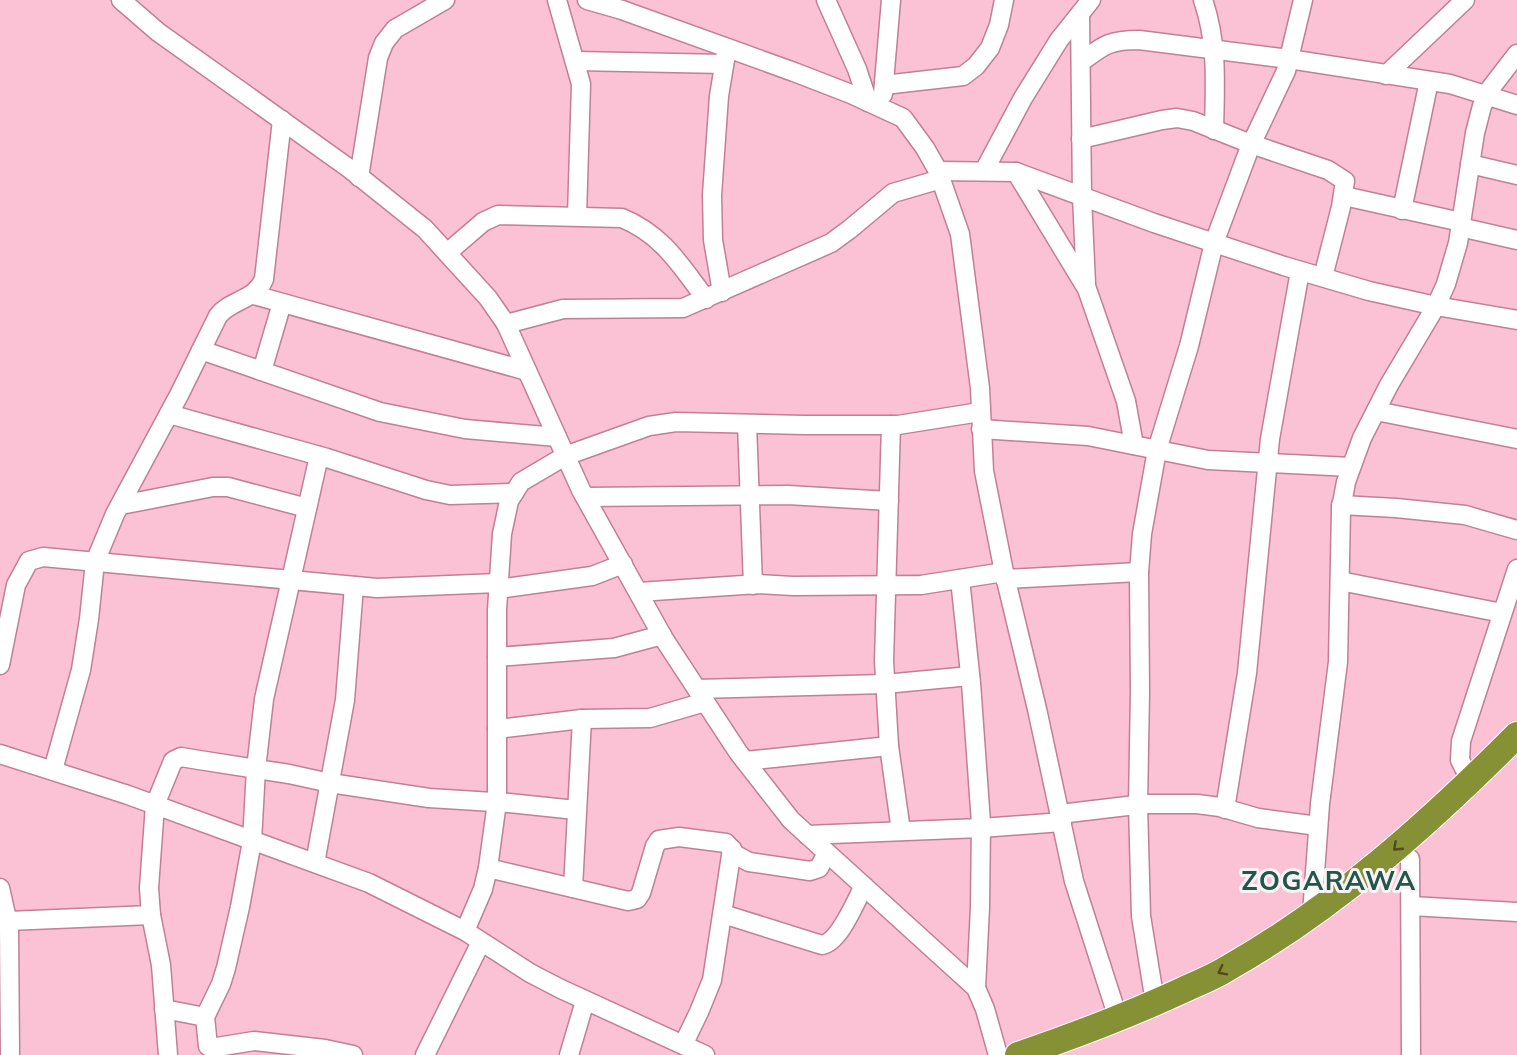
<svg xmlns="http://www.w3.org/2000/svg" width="1517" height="1055" viewBox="0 0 1517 1055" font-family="Mulish,sans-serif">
<rect width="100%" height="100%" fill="#fbc1d5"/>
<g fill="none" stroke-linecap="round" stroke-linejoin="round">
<defs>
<g id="minor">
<path d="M121,0L158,32L350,169L425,229L488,298L506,324L581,490L664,639L738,752L791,820L976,988L985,1009L998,1055"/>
<path d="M557,0L581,84L577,216"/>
<path d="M587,0L622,10L794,72L851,94L903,118L925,148L938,171L960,234L980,388L984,471L1004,572L1037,709L1074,881L1118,1018"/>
<path d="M826,0L857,69L868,102"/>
<path d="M1203,0C1218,43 1215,85 1214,130"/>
<path d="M1080,14L1082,196L1086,284"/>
<path d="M576,61L724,64"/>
<path d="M1081,62C1104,45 1109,40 1139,40L1289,59L1450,84L1517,105"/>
<path d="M1386,75L1465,0"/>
<path d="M884,85L963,76L976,66L990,48L999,25L1004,0"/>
<path d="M883,94L891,0"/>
<path d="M1081,139L1162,120L1177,118L1193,121L1251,144L1328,170L1345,181L1341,207L1323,277"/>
<path d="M1470,164L1517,175"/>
<path d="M938,171L1016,172L1154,223L1284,266L1369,291L1436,306L1517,320"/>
<path d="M984,171L1023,98L1059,40L1091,0"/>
<path d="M1016,172L1087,289L1126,401L1134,445"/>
<path d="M359,177L378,58L384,43L395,29L445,0"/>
<path d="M1344,196L1461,222"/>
<path d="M1402,210L1429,81"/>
<path d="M1460,227L1517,240"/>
<path d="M447,253L483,222L498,215L622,218C663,235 680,265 706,299"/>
<path d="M722,292L713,240L712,195L719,96L727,48"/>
<path d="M254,295L527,371"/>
<path d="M506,324L563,309L683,308L831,243L850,229L893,193L941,179"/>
<path d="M201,350L380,412L465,429L557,437"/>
<path d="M262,371L282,303"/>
<path d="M1376,411L1517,439"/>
<path d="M169,414L327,458L426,490L450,495L514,493"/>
<path d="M747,424L753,585"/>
<path d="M891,425L884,661L889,746L901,831"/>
<path d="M981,429L1088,436L1208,460L1351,467"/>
<path d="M319,456L264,699L256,769L252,841L240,907L226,968L221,984L205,1017L208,1046L211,1048L254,1041L325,1049L353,1055"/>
<path d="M585,497L788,495L889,501"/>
<path d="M121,505L213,487H228L307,508"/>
<path d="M1341,505L1396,508L1465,515L1517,530"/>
<path d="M960,579L971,683L981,823L980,907L976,988"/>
<path d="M1005,579L1139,572"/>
<path d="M1340,581L1502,613"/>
<path d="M498,589L592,576L623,564"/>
<path d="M639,592L758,584L793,586L921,585L1004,572"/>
<path d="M497,657L614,648L662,635"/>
<path d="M0,665L16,585L29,561L43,557L377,588L498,583"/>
<path d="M697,689L885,684L970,676"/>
<path d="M497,729L582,719L650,718L705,702"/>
<path d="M0,754L128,795L369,883L465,931L530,973L561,989L705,1055"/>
<path d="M745,761L889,746"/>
<path d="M53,770L81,670L89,619L95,562L115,514L179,395L218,316C231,299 255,301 264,279L282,120"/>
<path d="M1470,780L1460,760L1461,741L1517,569"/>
<path d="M1225,809L1247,673L1270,439L1300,271"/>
<path d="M1060,814L1144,804H1197L1220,807L1258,818L1318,826"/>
<path d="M807,835L981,828L1062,822"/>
<path d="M1410,859L1411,1055"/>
<path d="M315,863L345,700L354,586"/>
<path d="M488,868L628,901L637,899L641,893L655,846L659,840L679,837L726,843L736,855L749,862L810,871L819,868L827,853"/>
<path d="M0,888L9,928L10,1055"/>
<path d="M573,888L582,719"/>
<path d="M1411,906L1517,912"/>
<path d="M723,914L822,945C840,942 855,902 864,886"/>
<path d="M1312,914L1320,804L1338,662L1341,509L1346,482L1362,438L1389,385L1436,306L1446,284L1458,243L1475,133L1482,106L1490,89L1517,54"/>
<path d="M8,921L151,915"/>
<path d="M465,931L483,889L488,868L497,802V610L502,534L509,501L521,482L565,456L649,426L676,422L804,425H898L980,412"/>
<path d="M1155,1002L1141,916L1138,805L1140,691L1139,572L1142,534L1157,450L1189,346L1214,243L1250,147L1286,71L1303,0"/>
<path d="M164,1009L205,1017"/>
<path d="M683,1045L699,1012L712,980L732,849"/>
<path d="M168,1055L161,965L151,915L149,888L155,805L173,761L181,757L199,760L289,774L330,783L429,798L509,803L576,810"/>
<path d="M425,1055L481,942"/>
<path d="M569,1055L585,1001"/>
</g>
<path id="highway" d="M1018,1055C1074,1036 1129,1015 1183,990C1198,983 1214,977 1228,968C1336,907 1430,822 1517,735"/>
</defs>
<!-- minor casing -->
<use href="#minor" stroke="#c27f98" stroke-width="21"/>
<!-- highway casing -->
<use href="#highway" stroke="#fff" stroke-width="28"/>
<!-- minor -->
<use href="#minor" stroke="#fff" stroke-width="18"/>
<!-- highway -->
<use href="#highway" stroke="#859134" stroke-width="26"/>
</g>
<!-- one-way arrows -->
<defs><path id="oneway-chevron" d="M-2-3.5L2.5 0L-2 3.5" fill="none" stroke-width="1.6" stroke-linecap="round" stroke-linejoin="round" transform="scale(1.5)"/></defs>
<g stroke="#514824">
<use href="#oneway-chevron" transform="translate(1397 847) rotate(137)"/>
<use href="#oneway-chevron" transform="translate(1222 971) rotate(153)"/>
</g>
<g text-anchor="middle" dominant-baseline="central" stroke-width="6" stroke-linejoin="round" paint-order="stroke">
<!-- district labels -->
<g font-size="27" font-weight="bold" letter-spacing="1.5" fill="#21564a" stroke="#faf3f5">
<text x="1329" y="880">ZOGARAWA</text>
</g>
</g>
</svg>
